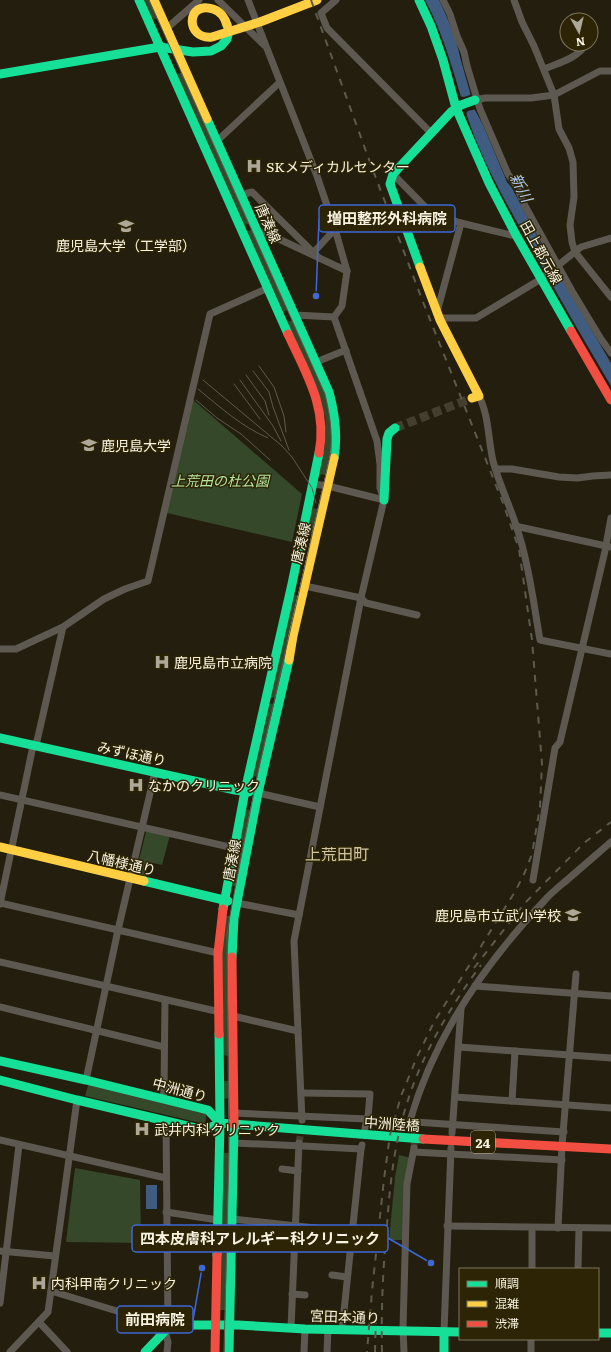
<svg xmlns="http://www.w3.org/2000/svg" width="611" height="1352" viewBox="0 0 611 1352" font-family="Literata,'Noto Sans JP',serif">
<rect width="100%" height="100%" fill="#231e0d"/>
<!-- green -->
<g fill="#354829">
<path d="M143,0H150L158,18L152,20Z"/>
<path d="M182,72L250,223L244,226L176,75Z"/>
<path d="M253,229L289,309L283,312L246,232Z"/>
<path d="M293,320L325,393L331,415V451L326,475L319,474C324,452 327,439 325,416L287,322Z"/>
<path d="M192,399L302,494L292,542L167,513Z"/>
<path d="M311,508L318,509L313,534L306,533Z"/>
<path d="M292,594L299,596L276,698L270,697Z"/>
<path d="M268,703L274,704L258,777L252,775Z"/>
<path d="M245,809L252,810L237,887L230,885Z"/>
<path d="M148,830L170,835L162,865L148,862L145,876L138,874L136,872L146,832Z"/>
<path d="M224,916H231L229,1056L223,1055L222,942Z"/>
<path d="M223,1081H230V1098L223,1099Z"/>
<path d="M89,1082L207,1111L205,1124L85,1096Z"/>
<path d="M224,1153H231L226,1310H219Z"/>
<path d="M399,1155L411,1158L404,1240H389L395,1177Z"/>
<path d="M75,1168L140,1180L141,1243L66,1242Z"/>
</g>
<!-- water -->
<g fill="#405c81">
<path d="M425,0H439C446,14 458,42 460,57L475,110L483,125L507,182L512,188L543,247L611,363V386C581,335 552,285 523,233C507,204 491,176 478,145C458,97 450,45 425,0Z"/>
<rect x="146" y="1185" width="11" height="24"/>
</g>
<!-- pier -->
<path fill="#231e0d" d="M472,93L477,109L468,111L465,115L459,96L464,97L470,95Z"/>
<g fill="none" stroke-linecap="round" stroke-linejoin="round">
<!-- street-tunnel -->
<g stroke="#433e2d" stroke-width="7" stroke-dasharray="7 3.5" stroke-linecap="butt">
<path d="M299,1143L302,1125"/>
<path d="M414,1148L415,1131"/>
</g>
<!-- secondary-tunnel -->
<path stroke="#433e2d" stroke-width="9" stroke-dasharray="9 4.5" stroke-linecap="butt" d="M395,428L472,398"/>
<!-- street -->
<g stroke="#5d5951" stroke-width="7">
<path d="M218,0L264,45"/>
<path d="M248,0L317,176L335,229L347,271L342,306L334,317L377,441L380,464V488L384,500L361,598L294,941L302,1120"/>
<path d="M336,0L321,13L327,28L431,133"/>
<path d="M443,0L450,14L457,36L464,52L467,66L480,109L508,174L517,187L524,204L572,291L601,339L611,353"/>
<path d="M514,0L522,22L534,46L554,95L559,129L569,148L573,162L574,197L570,225L572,242L575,252L611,297"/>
<path d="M573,17L575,20"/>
<path d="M167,28L199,0"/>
<path d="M544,69C556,64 581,57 585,44"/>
<path d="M475,100L485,98H531L554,95L600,71H611"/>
<path d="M217,141L279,83"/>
<path d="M393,174L431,213L461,223L511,235H516"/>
<path d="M241,195L252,192L319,258"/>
<path d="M258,233H266L347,271"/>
<path d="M313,253L335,229"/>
<path d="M437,312L461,223"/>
<path d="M295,315L334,317"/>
<path d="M439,318H476L541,279L581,247L611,238"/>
<path d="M316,362L346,350"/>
<path d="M479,396C489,416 488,439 493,461C500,487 513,512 520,538C530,571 534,606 540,640L611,654"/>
<path d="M496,469H512L559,477L577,478L593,476L611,475"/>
<path d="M313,484L328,486L384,500"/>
<path d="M515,526L611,547"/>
<path d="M305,586L361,598L366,603L417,615"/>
<path d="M0,649H16L63,627L104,599L125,589L148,581L210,314L268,288"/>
<path d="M258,793L320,807"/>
<path d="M0,795L234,848"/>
<path d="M533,880L555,748L560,742L605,551L611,518"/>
<path d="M0,903L218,953"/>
<path d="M237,903L299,915"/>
<path d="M0,904L33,746L37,741L63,627"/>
<path d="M0,962L220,1012"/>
<path d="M475,986L611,996"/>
<path d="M0,1007L164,1047"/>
<path d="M233,1016L298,1031"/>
<path d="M459,1047L611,1058"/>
<path d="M86,1080L118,930L155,772"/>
<path d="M302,1093L370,1094L368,1117L367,1119"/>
<path d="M455,1097L611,1108"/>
<path d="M162,1099L164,1092L165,1000"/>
<path d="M512,1101L515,1051"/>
<path d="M234,1113L367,1119L365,1128"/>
<path d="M564,1132L415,1122L410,1121C434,1037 485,963 545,900C551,893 560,886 567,880C582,867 596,855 611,842"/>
<path d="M452,1133L461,1009"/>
<path d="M0,1140L166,1178"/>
<path d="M234,1143L303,1146L361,1149L362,1145"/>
<path d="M414,1152L562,1160"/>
<path d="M282,1169L298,1171"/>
<path d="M166,1212L218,1220"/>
<path d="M232,1219L352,1232"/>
<path d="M447,1226L611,1228"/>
<path d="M558,1228L562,1146L576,974"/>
<path d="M0,1251L55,1256"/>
<path d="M532,1269V1228"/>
<path d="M578,1269L579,1228"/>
<path d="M332,1275L347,1277"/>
<path d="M51,1291L163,1325H168L166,1122"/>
<path d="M292,1294L305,1295"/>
<path d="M0,1303L19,1145"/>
<path d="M39,1322L67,1352"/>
<path d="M291,1328L299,1143"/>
<path d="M342,1330L361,1149"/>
<path d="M165,1331L168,1342L167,1352"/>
<path d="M444,1332L451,1148"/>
<path d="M10,1352L48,1312L77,1100"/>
<path d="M304,1352L305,1329"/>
<path d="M327,1352L328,1329"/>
<path d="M404,1352L403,1328L407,1184L414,1148"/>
<path d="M531,1352V1339"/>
</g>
<!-- fast -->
<g stroke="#16e098" stroke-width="9">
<path d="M139,0L288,334"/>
<path d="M419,0L431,26L443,60L456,108L489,183L516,235L571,331"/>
<path d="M0,74L160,47L193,52L211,51L221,46L227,39L229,31L227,25"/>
<path d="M207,119L329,392C335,414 338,435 334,458"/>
<path d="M420,267L390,184L393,174L451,112L461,105L475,100"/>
<path d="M384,500L387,439L389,433L395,428"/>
<path d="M0,738L235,790L249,792"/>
<path d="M144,881L228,901"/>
<path d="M223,909L245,791L292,584L319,453"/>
<path d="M232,957L234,918L258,793L289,660"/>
<path d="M219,1034L220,1123"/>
<path d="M0,1061L86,1080L208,1110L220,1123"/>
<path d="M0,1080L77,1100L204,1130L220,1123"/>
<path d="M217,1255L220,1123L423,1139"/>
<path d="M444,1332V1352"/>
<path d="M598,1333H611"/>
<path d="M145,1352L165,1331L168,1325H238L305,1329L460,1332"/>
<path d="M229,1352L234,1125"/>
</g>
<!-- slow -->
<g stroke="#ffcf43" stroke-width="9">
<path d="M154,0L207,119"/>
<path d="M227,25C225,18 220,11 213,9C186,0 185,40 212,37L260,22L317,0"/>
<path d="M420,267L440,320L479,396L472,398"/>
<path d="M289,660L293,636L334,458"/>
<path d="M0,847L144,881"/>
</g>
<!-- jam -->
<g stroke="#f24e42" stroke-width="9">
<path d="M571,331L611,400"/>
<path d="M288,334C306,373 328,408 319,453"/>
<path d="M232,957L234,1125"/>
<path d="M219,1034L218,953L223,909"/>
<path d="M423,1139L611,1149"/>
<path d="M215,1352L217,1255"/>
</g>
<!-- tram -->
<g stroke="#5d5a4e" stroke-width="1">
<path d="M149,0L325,394C330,415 332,429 331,452L258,772L232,904L227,934L229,1153L224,1352"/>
<path d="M259,366L274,387L284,416L286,432"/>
<path d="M253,371L269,392L273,407L289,450"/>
<path d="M246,375L265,401L269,415"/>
<path d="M203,380L282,446L292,457L312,488L316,503"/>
<path d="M240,380L273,426L281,441"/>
<path d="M234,384L260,419"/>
<path d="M198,389C220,407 242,427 268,438"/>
<path d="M196,400L217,418L241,434L270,460"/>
</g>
<!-- rail -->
<g stroke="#5d5a4e" stroke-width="2" stroke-dasharray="7 7" stroke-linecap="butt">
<path d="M311,0L371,165L423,302L503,503L519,549L532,640L542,764L540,807L532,854L525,872L516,890L434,1022L417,1057L401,1096L390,1135L384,1179L372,1291L367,1352"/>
<path d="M474,968L524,904L584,843L611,822"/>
<path d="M375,1352L376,1312"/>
<path d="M382,1352C381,1310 383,1267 387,1225C390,1182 395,1138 409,1097C424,1051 452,1004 481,965"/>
</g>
</g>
<!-- icons -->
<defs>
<symbol id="hospital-bare" viewBox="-9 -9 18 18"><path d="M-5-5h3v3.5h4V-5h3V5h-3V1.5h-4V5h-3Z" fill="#ada897" stroke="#2c2404" stroke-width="2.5" paint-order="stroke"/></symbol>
<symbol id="university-bare" viewBox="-9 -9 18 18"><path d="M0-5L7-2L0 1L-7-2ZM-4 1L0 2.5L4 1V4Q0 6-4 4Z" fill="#ada897" stroke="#2c2404" stroke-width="2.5" paint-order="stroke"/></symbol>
<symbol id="school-bare" viewBox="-9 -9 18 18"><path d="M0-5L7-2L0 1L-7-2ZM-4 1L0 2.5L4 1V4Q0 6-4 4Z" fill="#ada897" stroke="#2c2404" stroke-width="2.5" paint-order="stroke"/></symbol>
</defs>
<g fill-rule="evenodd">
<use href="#hospital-bare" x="243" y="155" width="22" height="22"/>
<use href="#university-bare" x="115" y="215" width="22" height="22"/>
<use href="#university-bare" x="78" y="434" width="22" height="22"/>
<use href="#hospital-bare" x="151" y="651" width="22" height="22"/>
<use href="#hospital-bare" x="125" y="774" width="22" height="22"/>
<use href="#school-bare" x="562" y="904" width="22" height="22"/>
<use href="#hospital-bare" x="131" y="1118" width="22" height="22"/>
<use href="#hospital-bare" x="28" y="1272" width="22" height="22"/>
</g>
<g text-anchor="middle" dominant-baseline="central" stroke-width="3" stroke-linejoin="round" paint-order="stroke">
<!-- shield labels -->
<rect fill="#2c2404" stroke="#bbb59f" stroke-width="1" x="471" y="1131" width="24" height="22" rx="3"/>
<g font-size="13" font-weight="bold" fill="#f8f3e1">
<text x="483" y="1142">24</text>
</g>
<!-- poi labels -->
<g font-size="14" fill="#f8f3e1" stroke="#2c2404" text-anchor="start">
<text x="266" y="166">SKメディカルセンター</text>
<text x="126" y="245" text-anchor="middle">鹿児島大学（工学部）</text>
<text x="101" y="445">鹿児島大学</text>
<text x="174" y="662">鹿児島市立病院</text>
<text x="148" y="785">なかのクリニック</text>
<text x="561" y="915" text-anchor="end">鹿児島市立武小学校</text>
<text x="154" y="1129">武井内科クリニック</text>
<text x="51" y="1283">内科甲南クリニック</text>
</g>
<!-- street labels -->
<g font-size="14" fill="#f8f3e1" stroke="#2c2404">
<text transform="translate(269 223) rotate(66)">唐湊線</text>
<text transform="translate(542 252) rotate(61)">田上郡元線</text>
<text transform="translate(300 543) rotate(-77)">唐湊線</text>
<text transform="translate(132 753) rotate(12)">みずほ通り</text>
<text transform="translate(231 860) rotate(-79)">唐湊線</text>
<text transform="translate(122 862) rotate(13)">八幡様通り</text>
<text transform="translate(180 1089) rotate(15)">中洲通り</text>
<text transform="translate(392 1123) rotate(4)">中洲陸橋</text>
<text transform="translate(345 1316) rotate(2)">宮田本通り</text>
</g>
<!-- park labels -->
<g font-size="14" font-style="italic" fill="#b6e69d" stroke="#2c2404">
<text x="220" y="480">上荒田の杜公園</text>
</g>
<!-- water labels -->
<g font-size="15" font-style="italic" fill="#acc9f2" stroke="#2c2404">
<text transform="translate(522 187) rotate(63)">新川</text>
</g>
<!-- quarter labels -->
<g font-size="16" fill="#d0c5a2" stroke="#2c2404">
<text x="337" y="853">上荒田町</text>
</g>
</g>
<!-- callouts -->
<path fill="none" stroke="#3e67d9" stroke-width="1.5" d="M316 296L319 219M431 1263L388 1238M202 1268L193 1320"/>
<g fill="#3e67d9" stroke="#2c2404" stroke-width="1.5">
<circle cx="316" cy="296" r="4"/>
<circle cx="431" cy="1263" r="4"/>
<circle cx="202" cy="1268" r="4"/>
</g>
<g fill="#2c2404" stroke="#3e67d9" stroke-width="1.5">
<rect x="319" y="205" width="136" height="27" rx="4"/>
<rect x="132" y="1225" width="256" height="27" rx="4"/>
<rect x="117" y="1306" width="76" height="27" rx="4"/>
</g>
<g font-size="15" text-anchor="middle" font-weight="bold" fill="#f8f3e1">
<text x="387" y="224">増田整形外科病院</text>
<text x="260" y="1244">四本皮膚科アレルギー科クリニック</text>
<text x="155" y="1325">前田病院</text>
</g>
<!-- legend -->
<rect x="459" y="1268" width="140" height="72" fill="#2c2404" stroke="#7e775c"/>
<rect x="467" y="1281" width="20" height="6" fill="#16e098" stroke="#7e775c"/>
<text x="495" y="1288" font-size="12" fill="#f8f3e1">順調</text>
<rect x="467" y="1301" width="20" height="6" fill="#ffcf43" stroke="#7e775c"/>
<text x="495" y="1308" font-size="12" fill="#f8f3e1">混雑</text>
<rect x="467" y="1321" width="20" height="6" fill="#f24e42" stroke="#7e775c"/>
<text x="495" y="1328" font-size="12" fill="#f8f3e1">渋滞</text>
<!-- north arrow -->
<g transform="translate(579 32) rotate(172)"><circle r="19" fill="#2c2404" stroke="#7e775c"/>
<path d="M0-3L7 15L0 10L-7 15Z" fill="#ada897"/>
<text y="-6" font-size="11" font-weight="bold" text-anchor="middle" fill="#f8f3e1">N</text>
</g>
</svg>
